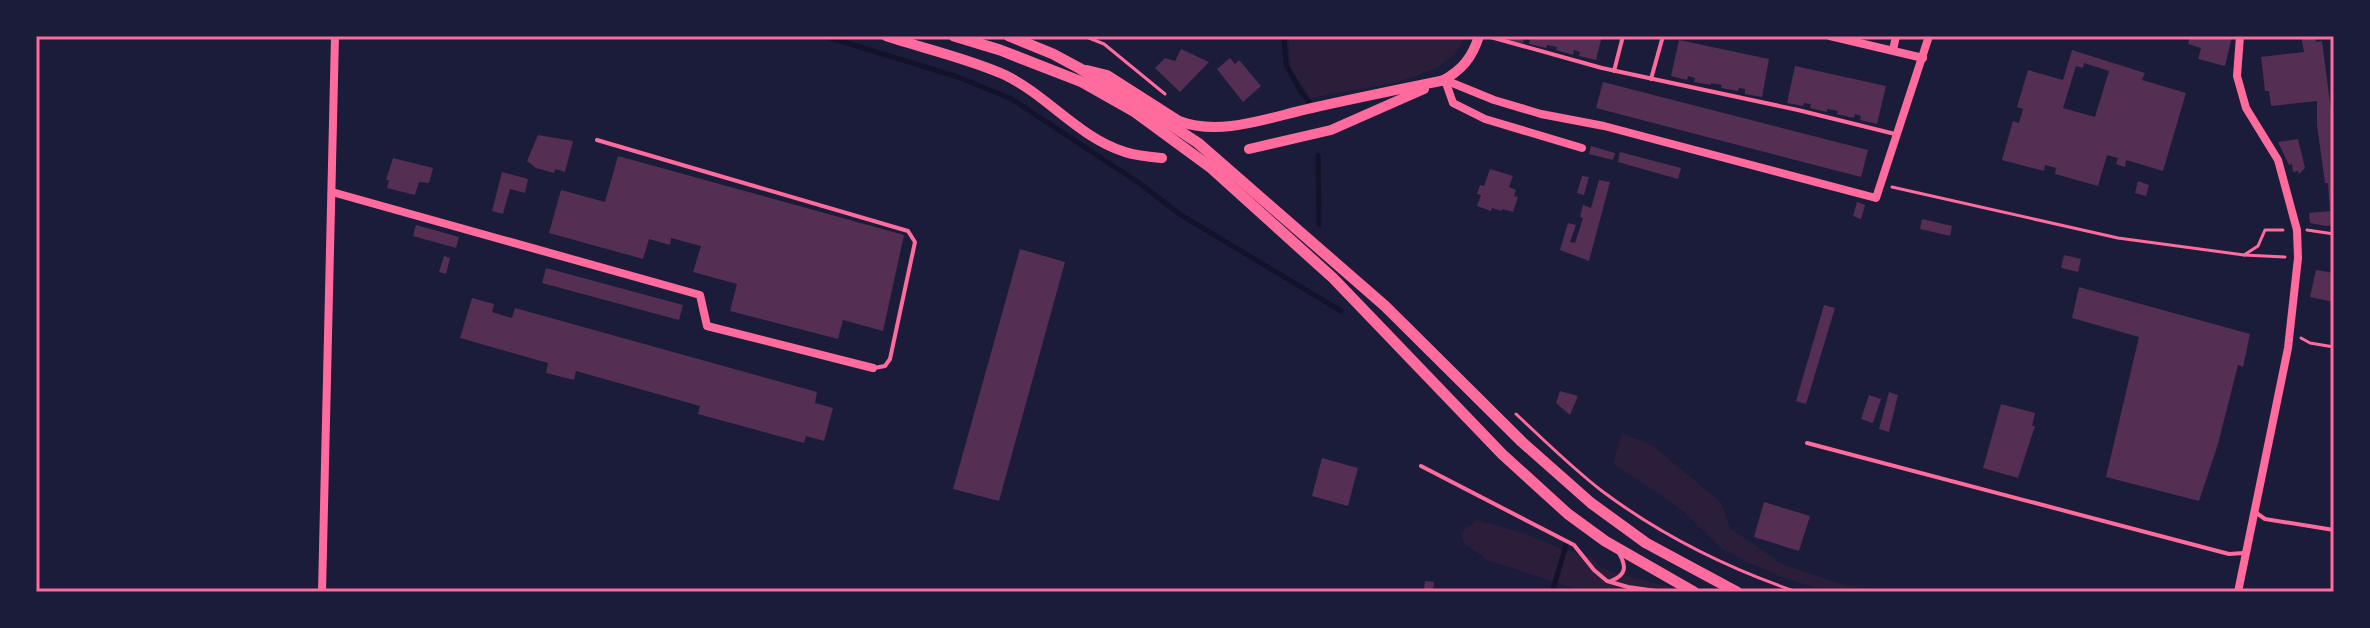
<svg xmlns="http://www.w3.org/2000/svg" width="2370" height="628" viewBox="0 0 2370 628" font-family="'Asap Condensed',sans-serif">
<rect width="100%" height="100%" fill="#1b1b3a"/>
<!-- green -->
<g fill="#2a1e3b">
<path d="M1288,36H1465C1448,87 1355,85 1311,99L1290,67Z"/>
<path d="M1622,433L1652,445L1721,502L1730,528L1782,564L1844,585L1891,592H1829L1784,578L1747,562L1722,549L1683,511L1613,463Z"/>
<path d="M1477,520L1527,534L1561,549L1591,557L1601,567L1612,572L1670,587L1674,592H1586L1487,560L1463,542L1461,532Z"/>
</g>
<g fill="none" stroke-linecap="round" stroke-linejoin="round">
<!-- stream -->
<g stroke="#12122b" stroke-width="5">
<path d="M824,36L958,77L1012,99L1139,183L1181,215L1341,311"/>
<path d="M1284,36L1286,65L1300,90L1311,105"/>
<path d="M1318,156L1319,225"/>
<path d="M1559,592L1553,589L1566,545"/>
</g>
</g>
<!-- building -->
<g fill="#542f53" fill-rule="evenodd">
<path d="M1506,36H1602L1596,60L1579,56L1580,52L1574,50L1573,55L1556,50L1557,47L1547,45L1546,48L1529,44L1530,40L1524,39L1523,43L1505,39Z"/>
<path d="M2190,36H2232L2225,66L2198,59L2201,48L2188,44Z"/>
<path d="M2301,36H2316V42L2322,41L2334,133V225L2326,226L2310,223L2309,213L2330,211L2328,183H2325L2317,125V101L2271,106L2269,91H2265L2261,57L2304,52Z"/>
<path d="M1679,40L1769,59L1762,97L1745,94V89L1739,88L1738,91L1721,88L1722,85L1711,83V85L1694,82L1695,78L1688,76L1687,80L1671,76Z"/>
<path d="M1181,49L1209,62L1180,92L1155,68L1165,58L1175,61Z"/>
<path d="M2072,50L2145,73L2142,80L2186,93L2163,171L2126,160L2125,167L2116,164L2118,158L2107,155L2098,186L2055,174L2056,168L2045,165L2044,171L2002,160L2013,121L2019,123L2023,109L2017,107L2028,70L2063,80ZM2084,63L2109,71L2095,117L2063,108L2076,66L2083,68Z"/>
<path d="M1230,58L1235,64L1239,60L1261,86L1243,102L1217,69Z"/>
<path d="M1795,66L1886,86L1877,124L1860,120L1861,116L1855,114L1854,118L1837,114L1838,111L1827,109V112L1810,108L1811,104L1804,103L1803,106L1787,103Z"/>
<path d="M1603,82L1868,150L1861,177L1596,108Z"/>
<path d="M538,135L573,141L565,172L555,169L554,173L536,168L527,161Z"/>
<path d="M2298,139L2305,168L2299,174L2298,171L2293,172L2292,164L2289,165L2278,142Z"/>
<path d="M1591,146L1615,153L1613,160L1589,154Z"/>
<path d="M1620,152L1681,168L1678,179L1618,162Z"/>
<path d="M618,156L904,235L883,331L843,320L838,339L730,311L737,284L693,272L701,246L671,238L670,245L649,239L643,259L549,233L561,190L605,202Z"/>
<path d="M393,158L433,168L429,183L419,182L415,195L387,188L389,180H386Z"/>
<path d="M1490,169L1513,176L1509,187L1516,190L1514,196L1518,197L1513,212L1502,209V211L1492,208L1491,211L1477,206L1481,195L1477,194L1480,185L1484,186Z"/>
<path d="M502,172L528,179L525,193L510,189L503,214L492,211Z"/>
<path d="M1582,176L1589,177L1584,195L1577,193Z"/>
<path d="M1599,180L1610,182L1589,261L1560,250L1568,223L1576,225L1570,242L1575,243L1583,218L1580,217L1583,205L1591,208Z"/>
<path d="M2138,181L2149,185L2146,196L2135,193Z"/>
<path d="M1857,202L1865,205L1861,219L1853,216Z"/>
<path d="M1922,219L1952,226L1950,236L1920,229Z"/>
<path d="M416,225L459,237L456,248L413,236Z"/>
<path d="M1020,249L1065,262L999,501L953,489Z"/>
<path d="M2064,255L2081,259L2078,272L2061,268Z"/>
<path d="M444,256L450,258L446,274L439,272Z"/>
<path d="M546,268L683,305L679,320L542,283Z"/>
<path d="M2316,270L2334,273V302L2310,297Z"/>
<path d="M2079,287L2250,334L2243,367L2238,365L2218,444L2199,501L2106,477L2139,337L2072,318Z"/>
<path d="M472,298L494,304L492,312L512,318L515,308L817,392L815,403L833,408L824,441L806,436L804,443L698,414L700,406L576,371L574,380L546,373L548,363L460,338Z"/>
<path d="M1824,305L1835,308L1806,404L1796,401Z"/>
<path d="M1560,391L1578,396L1570,415L1556,403Z"/>
<path d="M1889,392L1898,395L1889,432L1879,429Z"/>
<path d="M1869,395L1881,399L1873,423L1861,419Z"/>
<path d="M2001,404L2035,413L2032,426H2035L2018,478L1983,468Z"/>
<path d="M1322,458L1358,468L1348,506L1312,496Z"/>
<path d="M1764,502L1810,516L1799,551L1754,537Z"/>
<path d="M1425,581L1434,582L1433,590L1424,589Z"/>
</g>
<g fill="none" stroke-linecap="round" stroke-linejoin="round">
<!-- path -->
<g stroke="#ff6b9d" stroke-width="3">
<path d="M1084,36L1104,44L1165,94"/>
<path d="M1892,187L2118,238L2244,255L2285,257"/>
<path d="M2307,230L2334,234"/>
<path d="M2244,255L2258,246L2265,230H2283"/>
<path d="M2301,338L2310,343L2334,347"/>
<path d="M1516,414C1544,440 1572,468 1602,491C1662,536 1727,568 1797,592"/>
</g>
<!-- service -->
<g stroke="#ff6b9d" stroke-width="4">
<path d="M1487,36L1602,68L1798,110L1895,134"/>
<path d="M1614,71L1623,36"/>
<path d="M1651,79L1663,36"/>
<path d="M597,140L908,231L915,242L890,359L885,366L874,368"/>
<path d="M1807,443L2229,554L2244,553"/>
<path d="M1421,466L1574,545L1594,570L1607,581L1628,587L1663,592"/>
<path d="M2255,512L2265,519L2334,530"/>
<path d="M1611,581C1626,575 1627,567 1619,553"/>
</g>
<!-- minor -->
<g stroke="#ff6b9d" stroke-width="8">
<path d="M1830,36L1923,58"/>
<path d="M1893,50L1896,36"/>
<path d="M1445,80L1494,100L1541,114L1604,126L1876,198L1929,36"/>
<path d="M1445,80L1453,103L1485,119L1582,148"/>
<path d="M332,192L700,295L707,326L873,368"/>
<path d="M322,592L335,36"/>
<path d="M2238,592L2288,348L2298,258L2297,230L2278,160L2246,108L2237,76L2240,36"/>
</g>
<!-- tertiary -->
<g stroke="#ff6b9d" stroke-width="10">
<path d="M886,36C925,49 967,58 1005,75C1048,96 1078,137 1125,152C1137,156 1150,157 1162,158"/>
<path d="M1087,70L1107,75L1179,121C1221,137 1270,117 1312,108C1356,98 1401,89 1445,80"/>
<path d="M1442,81C1462,70 1472,58 1479,36"/>
<path d="M1249,149L1331,130L1424,89"/>
</g>
<!-- secondary -->
<g stroke="#ff6b9d" stroke-width="11">
<path d="M954,36L1000,50L1082,82L1135,112L1210,167L1333,278L1502,454L1568,514L1605,541L1694,592"/>
<path d="M1009,36L1053,54L1079,68L1136,102L1198,143L1385,306L1522,442L1591,503L1646,543L1737,592"/>
</g>
</g>
<!-- border -->
<rect width="2370" height="628" fill="none" stroke="#1b1b3a" stroke-width="76"/>
<rect x="38" y="38" width="2294" height="552" fill="none" stroke="#ff6b9d" stroke-width="3"/>
</svg>
